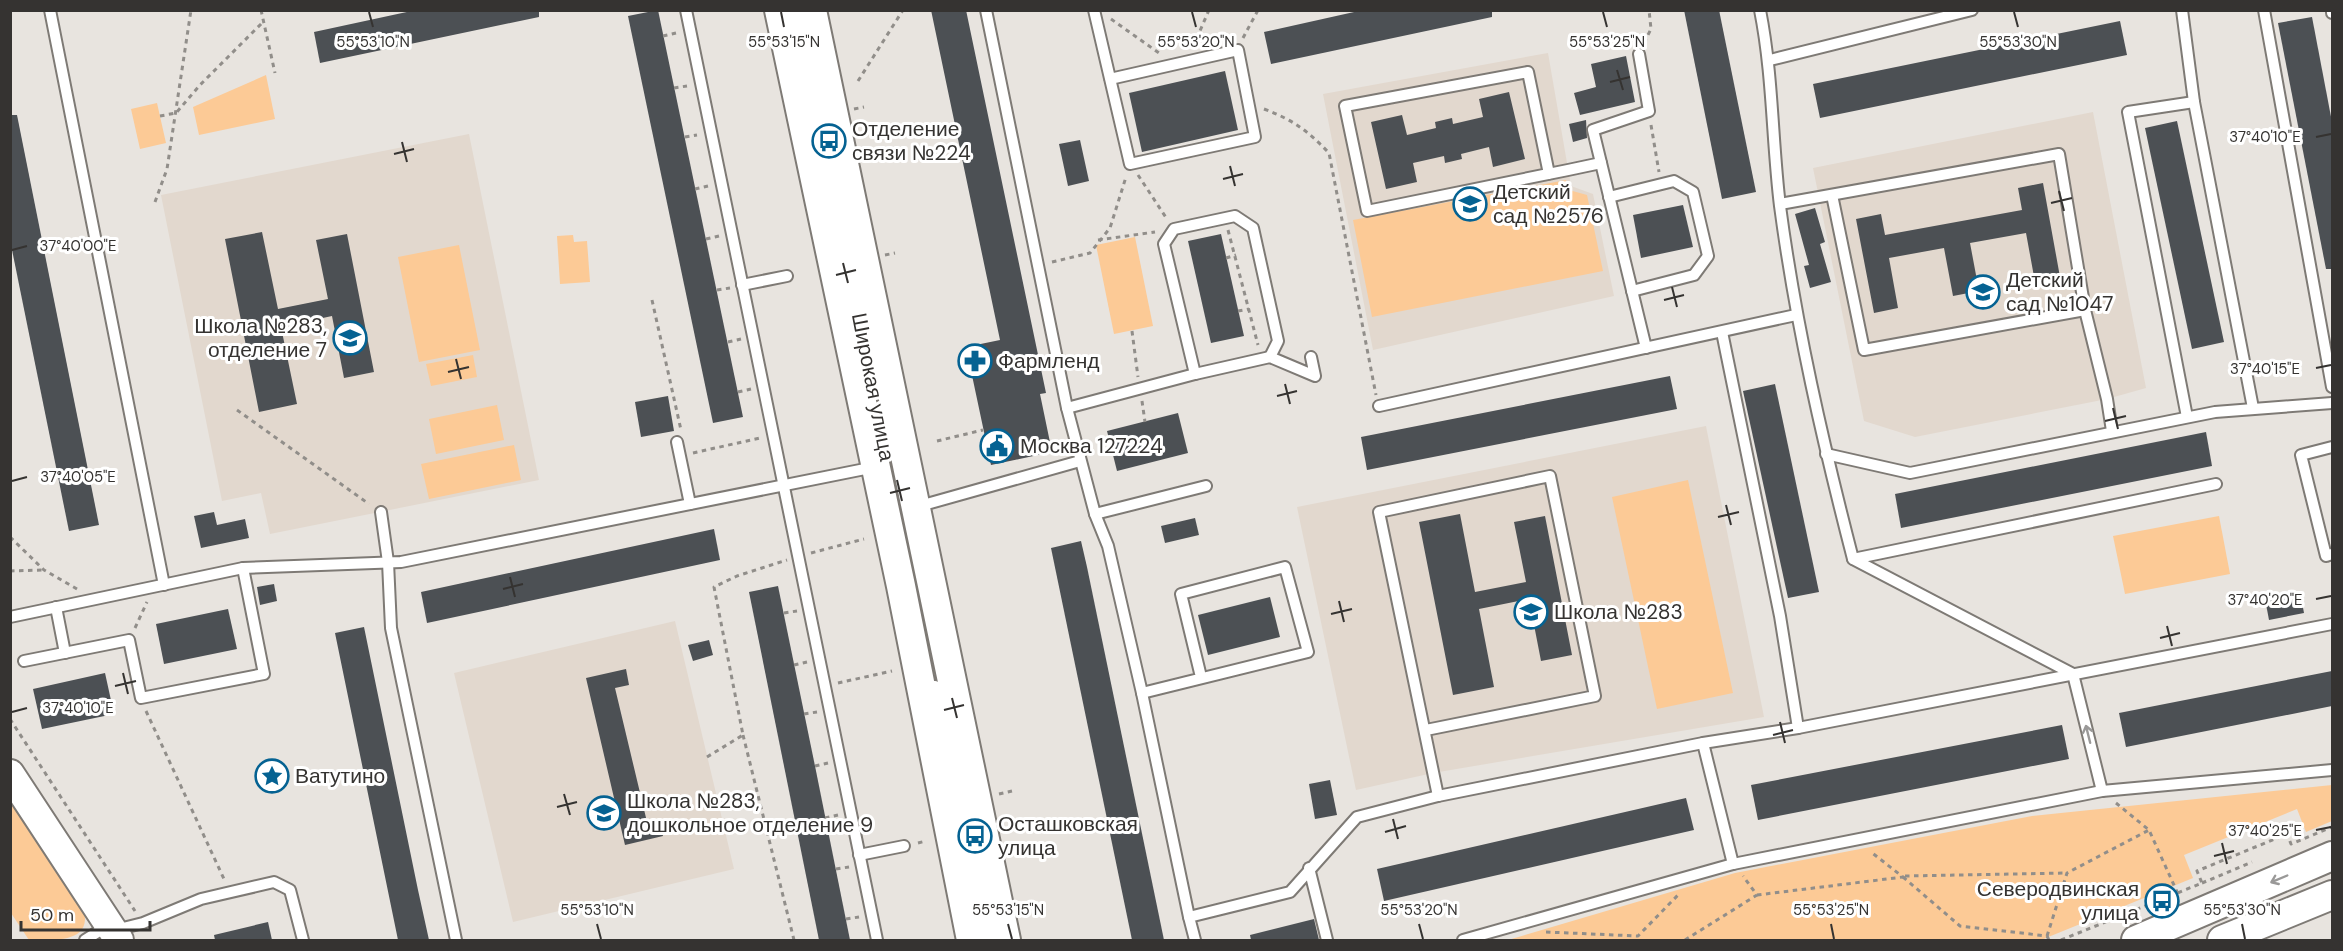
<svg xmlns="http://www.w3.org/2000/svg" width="2343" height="951" viewBox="0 0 2343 951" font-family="'DM Sans',sans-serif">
<rect width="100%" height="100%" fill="#e8e4df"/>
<!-- built -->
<g fill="#e2d8ce">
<path d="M1548,53L1571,186L1593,194L1614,296L1373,350L1323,94Z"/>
<path d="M2093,112L2146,388L2107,399L1915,437L1864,421L1813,168Z"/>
<path d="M469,134L539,480L270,534L261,493L222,501L161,195Z"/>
<path d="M1706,426L1764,717L1433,773L1356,790L1297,507Z"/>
<path d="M675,621L734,869L513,922L454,673Z"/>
</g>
<!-- green -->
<g fill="#fcca96">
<path d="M266,75L275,119L199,135L193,107Z"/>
<path d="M157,103L166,143L140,149L131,109Z"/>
<path d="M1566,180L1569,190L1587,195L1603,271L1372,317L1353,220Z"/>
<path d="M573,235L574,242L587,241L590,282L560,284L557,236Z"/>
<path d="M1135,237L1153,326L1114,334L1096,245Z"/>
<path d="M459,245L480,350L419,362L398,257Z"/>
<path d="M473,355L477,377L431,386L426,364Z"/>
<path d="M497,405L504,440L436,454L429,419Z"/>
<path d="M514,445L521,480L429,499L421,464Z"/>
<path d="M1688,480L1733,693L1657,709L1612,497Z"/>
<path d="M2219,516L2230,574L2125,594L2113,536Z"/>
<path d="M2332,785V821L2306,832L2297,809L2184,855L2193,878L2041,940H1508L1735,873L2032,816Z"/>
<path d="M10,799L84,911C92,944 51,940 29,940L11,913Z"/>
</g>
<!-- building -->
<g fill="#4c5054">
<path d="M416,10H539V17L320,63L314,32Z"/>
<path d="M658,10L743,417L713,423L628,16Z"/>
<path d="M931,10H966L1046,393L1040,394L1052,452L991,465L966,347L1000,340Z"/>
<path d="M1363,10H1492V17L1271,64L1264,32Z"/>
<path d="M1684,10H1719L1756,192L1722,199Z"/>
<path d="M2312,17L2332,122V269H2326L2278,23Z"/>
<path d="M2120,21L2127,55L1820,118L1813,84Z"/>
<path d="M1626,56L1635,102L1580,115L1574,93L1596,87L1591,64Z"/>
<path d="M1225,71L1238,130L1142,152L1129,93Z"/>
<path d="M1509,92L1525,159L1493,167L1489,147L1461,154L1462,159L1445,163L1444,156L1413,163L1417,182L1386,189L1371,122L1402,115L1407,135L1436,128L1435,122L1452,118L1453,124L1483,117L1479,99Z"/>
<path d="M10,115H17L99,525L69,531L10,240Z"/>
<path d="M1586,120L1587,138L1573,142L1569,124Z"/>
<path d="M2177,121L2224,342L2192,349L2145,128Z"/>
<path d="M1080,140L1089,181L1068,186L1059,144Z"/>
<path d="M2043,183L2060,277L2035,282L2026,233L1970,243L1979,291L1953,296L1944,248L1889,258L1898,308L1874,313L1856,219L1881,214L1885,235L2022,210L2018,188Z"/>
<path d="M1683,205L1693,247L1641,258L1633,215Z"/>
<path d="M1815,208L1825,242L1820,244L1831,282L1810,288L1804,266L1809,265L1795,214Z"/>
<path d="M262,232L278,309L328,299L316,240L347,234L374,372L344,378L332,316L281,327L297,404L259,412L225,239Z"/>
<path d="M1221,234L1244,336L1211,343L1188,241Z"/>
<path d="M1670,376L1677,409L1367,470L1361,437Z"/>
<path d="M1775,384L1819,592L1788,598L1743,391Z"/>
<path d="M668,396L674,431L641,437L635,402Z"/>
<path d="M1178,413L1188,453L1117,471L1107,431Z"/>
<path d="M2206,432L2212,466L1901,528L1895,494Z"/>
<path d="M214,512L217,525L245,519L249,538L201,548L194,516Z"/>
<path d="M1460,514L1475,592L1526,582L1514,522L1545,516L1572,655L1541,661L1529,599L1479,609L1494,687L1453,695L1419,522Z"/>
<path d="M1195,518L1199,535L1165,543L1161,526Z"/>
<path d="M714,529L720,560L427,623L421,592Z"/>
<path d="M1081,541L1087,567L1164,940H1132L1051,548Z"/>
<path d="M274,584L277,601L260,605L257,587Z"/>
<path d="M778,586L815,766L850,940H819L749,592Z"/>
<path d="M2300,591L2304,613L2269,620L2265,599Z"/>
<path d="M1270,597L1280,637L1208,655L1198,615Z"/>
<path d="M228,609L237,649L164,664L156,624Z"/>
<path d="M364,627L418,890L429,940H398L335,633Z"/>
<path d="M709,640L713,655L693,661L688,645Z"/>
<path d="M626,669L629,685L615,688L647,822L659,820L663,836L625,845L586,678Z"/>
<path d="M2332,671V706L2126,747L2119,713Z"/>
<path d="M105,673L114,714L42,729L33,689Z"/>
<path d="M2062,725L2069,759L1758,820L1751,785Z"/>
<path d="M1330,780L1337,815L1315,819L1309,784Z"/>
<path d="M1686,798L1694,830L1384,901L1377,869Z"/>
<path d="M1314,919L1319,940H1251L1250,935Z"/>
<path d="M268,922L272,940H215L214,935Z"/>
</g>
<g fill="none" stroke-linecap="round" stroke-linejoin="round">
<defs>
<g id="lane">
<path d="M50,10L164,585"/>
<path d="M686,10L877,940"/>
<path d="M794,10L861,330"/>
<path d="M986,10L1067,408L1095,514L1108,546L1142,693L1189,917"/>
<path d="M1094,10C1106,61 1118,113 1130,164L1255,137L1238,50L1110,79"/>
<path d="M1760,10C1773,75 1772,141 1780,206C1796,326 1823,443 1853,559L2073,674L2102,791"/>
<path d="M2182,10L2194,102L2253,408"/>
<path d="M2264,10L2332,387"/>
<path d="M2332,10V13"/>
<path d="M1639,54L1649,111L1593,130L1646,348"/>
<path d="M1770,60L1972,10"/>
<path d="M1549,174L1528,72L1345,106L1367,211L1568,170L1601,163"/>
<path d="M1832,195L1864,350L2085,310"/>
<path d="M1609,197L1674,181L1693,192L1708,256L1694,275L1632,291"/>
<path d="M1780,204L2059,154L2085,310L2107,399L2112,431"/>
<path d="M742,285L787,276"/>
<path d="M1722,332L1780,616L1798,728"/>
<path d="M1195,374L1164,244L1174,229L1235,216L1253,228L1278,341L1270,357"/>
<path d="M1379,406L1796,315"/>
<path d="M1067,408L1195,374L1270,357L1315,376L1311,357"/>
<path d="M2187,417L2128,112L2194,102"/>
<path d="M677,442L690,504"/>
<path d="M2332,447L2301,455L2326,556L2332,554"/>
<path d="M1826,454L1910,473L2215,412L2332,403"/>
<path d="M916,507L1080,461"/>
<path d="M381,512L388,562L391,628L456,940"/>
<path d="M1095,514L1206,486"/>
<path d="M1853,559L2216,484"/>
<path d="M56,607L65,653"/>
<path d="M10,617L243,568L401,562L875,467"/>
<path d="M24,661L129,640L141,698L264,674L243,568"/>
<path d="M935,686L989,940"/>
<path d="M1142,693L1308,652L1285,567L1181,594L1201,677"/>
<path d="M1426,730L1595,696L1550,476L1379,512L1438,796"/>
<path d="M1703,743L1733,864"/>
<path d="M859,855L904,846"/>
<path d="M1309,868L1327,940"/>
<path d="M115,930L143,923L201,899L274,882L290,890L303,940"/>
<path d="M85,940L109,925"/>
<path d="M1195,940L1189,917L1290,892L1357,817L1438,796L1703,743L1798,728L2332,624"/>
<path d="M1463,940L1733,864L2102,791L2332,770"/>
</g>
<g id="secondary">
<path d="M779,10L901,586L971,940"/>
<path d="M812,10L1006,940"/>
<path d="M10,774L119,940"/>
<path d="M2136,940L2332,856"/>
<path d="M2222,940L2332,895"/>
</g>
</defs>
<!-- lane casing -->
<use href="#lane" stroke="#7e7a75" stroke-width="14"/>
<!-- secondary casing -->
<use href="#secondary" stroke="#7e7a75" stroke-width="32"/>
<!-- path -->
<g stroke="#918e8a" stroke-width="3" stroke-dasharray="4.5 4.5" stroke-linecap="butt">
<path d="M261,10L275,73"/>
<path d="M1111,19L1159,53"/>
<path d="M663,36L676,33"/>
<path d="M1243,38L1258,10"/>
<path d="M1644,43L1651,29L1649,10"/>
<path d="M1193,47L1209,10"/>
<path d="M858,81L903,10"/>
<path d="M674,88L687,86"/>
<path d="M854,109L864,107"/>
<path d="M1264,109C1293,120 1307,130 1329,153L1376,395"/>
<path d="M160,116L176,113L200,85L262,23"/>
<path d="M1651,125L1659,172"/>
<path d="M685,137L697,135"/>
<path d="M1138,175L1167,219"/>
<path d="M695,189L708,186"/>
<path d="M155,202L167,169L191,10"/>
<path d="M1228,230L1258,345"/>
<path d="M706,239L719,236"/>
<path d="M1098,240L1155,232"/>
<path d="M885,255L895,253"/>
<path d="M1226,258L1236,255"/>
<path d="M1052,262L1090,253L1110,228L1126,177"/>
<path d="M717,290L730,288"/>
<path d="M652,300L681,430"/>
<path d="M1238,311L1249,309"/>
<path d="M1132,331L1138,377"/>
<path d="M728,342L741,339"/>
<path d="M738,392L751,389"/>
<path d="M1142,401L1145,422"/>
<path d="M237,410L369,504"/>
<path d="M937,441L983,430"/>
<path d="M693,453L760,438"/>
<path d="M10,537L44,570L77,589"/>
<path d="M811,553L864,539"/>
<path d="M10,571L44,570"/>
<path d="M784,613L797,611"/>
<path d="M135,628L147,602"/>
<path d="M794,665L807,662"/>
<path d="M838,683L892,671"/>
<path d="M146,711L224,879"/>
<path d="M804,714L817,712"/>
<path d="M10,719L135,911"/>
<path d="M743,735L794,940"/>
<path d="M707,757L743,735L714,587L737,576L787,560"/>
<path d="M815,766L828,763"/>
<path d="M999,794L1012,791"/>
<path d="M2116,803L2149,830L2178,894"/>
<path d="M825,818L838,815"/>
<path d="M918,843L926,841"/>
<path d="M836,869L849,867"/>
<path d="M1905,876L2067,873"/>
<path d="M1903,877L1960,926L2047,936L2049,940"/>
<path d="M2202,883L2252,862"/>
<path d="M1757,895L1903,877L1871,852"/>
<path d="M846,919L859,917"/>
<path d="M1546,932L1638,936L1678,895"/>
<path d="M2047,936L2067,873L2149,830"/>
<path d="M1685,940L1757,895L1743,876"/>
<path d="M2061,940L2202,883L2197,871L2287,834L2291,844L2332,827"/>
</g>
<!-- lane -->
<use href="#lane" stroke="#fff" stroke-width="10"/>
<!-- secondary -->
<use href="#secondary" stroke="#fff" stroke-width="28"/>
</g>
<!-- one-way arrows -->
<defs><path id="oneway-shaft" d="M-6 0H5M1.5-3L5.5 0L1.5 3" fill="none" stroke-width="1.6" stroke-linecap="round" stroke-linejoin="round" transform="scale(1.5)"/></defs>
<g stroke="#9a9998">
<use href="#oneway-shaft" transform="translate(2088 734) rotate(-104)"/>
<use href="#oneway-shaft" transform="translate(2279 879) rotate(157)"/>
</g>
<!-- ticks -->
<path fill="none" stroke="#353331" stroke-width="2" d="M369,12L373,27M781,12L784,27M1192,12L1196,27M1603,12L1607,27M2014,12L2018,27M1617,70L1623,90M1610,82L1630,77M2316,137L2331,134M402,142L407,162M394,154L414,149M1230,166L1235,186M1223,179L1243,174M2059,191L2064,211M2051,203L2072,198M12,250L27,246M843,263L848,283M836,275L856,270M1672,287L1677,307M1664,300L1684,295M456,359L461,379M2316,368L2331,365M448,372L469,367M1285,384L1290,404M1277,396L1297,391M2113,408L2118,429M2105,421L2126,416M897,480L902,501M12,481L27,477M890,493L910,488M1726,505L1731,525M1718,517L1739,512M510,577L515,597M503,589L523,584M2316,599L2331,596M1339,601L1344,622M1331,614L1352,609M2167,626L2172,646M2160,638L2180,633M123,673L128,694M115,686L136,681M952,698L957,718M944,710L964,705M12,712L27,708M1780,722L1785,743M1773,735L1793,730M564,794L570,815M557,807L577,802M1393,819L1398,839M2316,830L2331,827M1385,832L1406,826M2222,843L2227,864M2214,856L2234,851M597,924L601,939M1008,924L1012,939M1419,924L1423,939M1831,924L1834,939M2242,924L2245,939"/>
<!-- icons -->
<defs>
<symbol id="bus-ring" viewBox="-11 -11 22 22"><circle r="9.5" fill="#fff" stroke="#056292" stroke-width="1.5"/><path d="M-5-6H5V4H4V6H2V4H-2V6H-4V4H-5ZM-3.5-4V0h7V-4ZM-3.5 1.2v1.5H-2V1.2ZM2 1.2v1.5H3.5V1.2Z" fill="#056292"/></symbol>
<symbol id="school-ring" viewBox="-11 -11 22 22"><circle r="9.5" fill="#fff" stroke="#056292" stroke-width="1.5"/><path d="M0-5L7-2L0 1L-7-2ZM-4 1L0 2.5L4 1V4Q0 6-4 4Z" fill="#056292"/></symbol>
<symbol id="pharmacy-ring" viewBox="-11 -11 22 22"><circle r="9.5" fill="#fff" stroke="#056292" stroke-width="1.5"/><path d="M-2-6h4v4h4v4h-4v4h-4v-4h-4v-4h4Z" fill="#056292"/></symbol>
<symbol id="civic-ring" viewBox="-11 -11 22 22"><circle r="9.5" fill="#fff" stroke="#056292" stroke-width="1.5"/><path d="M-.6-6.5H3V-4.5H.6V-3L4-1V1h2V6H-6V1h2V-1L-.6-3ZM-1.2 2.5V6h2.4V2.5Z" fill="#056292"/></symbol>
<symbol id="sight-ring" viewBox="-11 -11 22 22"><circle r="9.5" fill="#fff" stroke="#056292" stroke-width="1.5"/><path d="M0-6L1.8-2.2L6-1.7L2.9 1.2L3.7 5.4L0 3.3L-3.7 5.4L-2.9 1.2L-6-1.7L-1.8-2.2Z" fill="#056292"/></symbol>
</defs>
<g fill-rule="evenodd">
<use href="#bus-ring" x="810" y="122" width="38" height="38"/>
<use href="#school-ring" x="1451" y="185" width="38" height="38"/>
<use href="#school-ring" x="1964" y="273" width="38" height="38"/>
<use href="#school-ring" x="331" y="319" width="38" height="38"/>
<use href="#pharmacy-ring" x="956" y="342" width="38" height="38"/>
<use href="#civic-ring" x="978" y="427" width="38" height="38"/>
<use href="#school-ring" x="1512" y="593" width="38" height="38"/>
<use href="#sight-ring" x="253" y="757" width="38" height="38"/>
<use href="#school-ring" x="585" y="794" width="38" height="38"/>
<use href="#bus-ring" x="956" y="817" width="38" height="38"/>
<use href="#bus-ring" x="2143" y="882" width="38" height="38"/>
</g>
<g text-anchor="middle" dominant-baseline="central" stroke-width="6" stroke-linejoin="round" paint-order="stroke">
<!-- poi labels -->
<g font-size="21" fill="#353331" stroke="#fff" text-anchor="start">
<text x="852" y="129">Отделение<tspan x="852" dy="24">связи №224</tspan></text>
<text x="1493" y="192">Детский<tspan x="1493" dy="24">сад №2576</tspan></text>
<text x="2006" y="280">Детский<tspan x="2006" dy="24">сад №1047</tspan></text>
<text x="327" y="326" text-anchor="end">Школа №283,<tspan x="327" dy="24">отделение 7</tspan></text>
<text x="998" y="361">Фармленд</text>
<text x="1020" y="446">Москва 127224</text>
<text x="1554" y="612">Школа №283</text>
<text x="295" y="776">Ватутино</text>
<text x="627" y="801">Школа №283,<tspan x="627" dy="24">дошкольное отделение 9</tspan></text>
<text x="998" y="824">Осташковская<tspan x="998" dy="24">улица</tspan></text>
<text x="2139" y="889" text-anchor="end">Северодвинская<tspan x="2139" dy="24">улица</tspan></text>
</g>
<!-- street labels -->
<g font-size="21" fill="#353331" stroke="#fff">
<text transform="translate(873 387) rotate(79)">Широкая улица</text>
</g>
</g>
<g font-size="15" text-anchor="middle" fill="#353331" stroke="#fff" stroke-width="6" stroke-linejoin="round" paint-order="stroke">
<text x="373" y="47">55°53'10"N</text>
<text x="784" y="47">55°53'15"N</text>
<text x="1196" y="47">55°53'20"N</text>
<text x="1607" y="47">55°53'25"N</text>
<text x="2018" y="47">55°53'30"N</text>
<text x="2265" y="142">37°40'10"E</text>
<text x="78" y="251">37°40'00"E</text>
<text x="2265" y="374">37°40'15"E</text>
<text x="78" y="482">37°40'05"E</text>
<text x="2265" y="605">37°40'20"E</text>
<text x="78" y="713">37°40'10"E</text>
<text x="2265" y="836">37°40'25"E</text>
<text x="597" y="915">55°53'10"N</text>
<text x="1008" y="915">55°53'15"N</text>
<text x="1419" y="915">55°53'20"N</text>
<text x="1831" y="915">55°53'25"N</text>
<text x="2242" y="915">55°53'30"N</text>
</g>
<!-- border -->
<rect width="2343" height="951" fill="none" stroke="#353331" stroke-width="24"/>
<!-- scale -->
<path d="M21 921v9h129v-9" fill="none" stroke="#353331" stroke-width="3"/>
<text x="30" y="921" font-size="18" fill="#353331" stroke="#ffffff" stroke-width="4.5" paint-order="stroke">50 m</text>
</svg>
